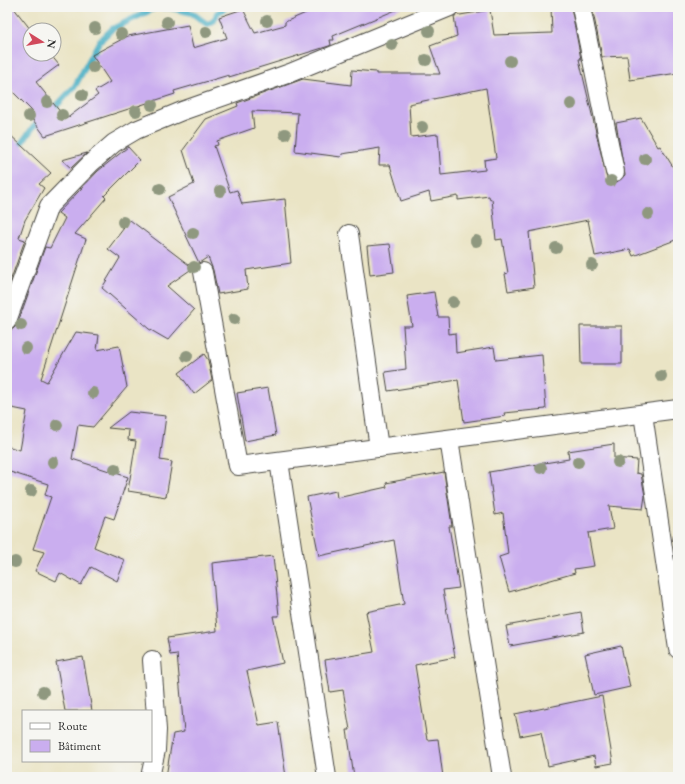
<svg xmlns="http://www.w3.org/2000/svg" width="685" height="784" viewBox="0 0 685 784" font-family="'EB Garamond',serif">
<rect width="100%" height="100%" fill="#f6f6f2"/>
<filter id="ink" filterUnits="userSpaceOnUse"><feTurbulence type="fractalNoise" baseFrequency=".025" numOctaves="2"/><feDisplacementMap in="SourceGraphic" scale="8" xChannelSelector="R" yChannelSelector="G"/><feConvolveMatrix kernelMatrix="1 2 1 2 8 2 1 2 1" color-interpolation-filters="sRGB"/></filter>
<filter id="wash" filterUnits="userSpaceOnUse"><feTurbulence type="fractalNoise" baseFrequency=".012" numOctaves="4" result="noise"/><feDisplacementMap in="SourceGraphic" scale="16" xChannelSelector="R" yChannelSelector="G"/><feGaussianBlur stdDeviation="0.9" result="paint"/><feColorMatrix in="noise" values="0 0 0 0 0 0 0 0 0 0 0 0 0 0 0 0 0 1.4 0 .05"/><feComposite in="paint" operator="in"/></filter>
<g filter="url(#wash)">
<rect width="100%" height="100%" fill="#eae4c5"/>
<g fill="none" stroke-linecap="round" stroke-linejoin="round">
<!-- stream -->
<g stroke="#44adc3" stroke-width="6">
<path d="M51,112L75,86L99,42L112,29L155,8H171L192,13L207,24C214,22 215,20 217,13L227,7"/>
<path d="M16,150L35,125L43,119"/>
</g>
</g>
<g id="blocks">
<!-- building -->
<g fill="#caaeef" fill-rule="evenodd">
<path d="M7,7H13L31,30L30,54H50L59,65L36,82L66,119L98,95L95,91L110,82L92,55L128,36L188,25L193,48L227,38L219,17L243,9L255,33L285,25V22L315,9L327,7H403L333,36L334,40H330L331,45L329,46L229,77V75L174,91L175,94L45,136L30,116L34,113L7,86Z"/>
<path d="M551,7H571L581,59H579L607,179L612,182H617L625,175L616,123L641,118L658,147L660,146L678,175V239L633,256L630,249L595,256L588,220L529,232L534,287L508,291L505,274L508,273L502,239L496,240L492,199L490,200L489,196L458,200V196L431,201L429,192L401,201L390,165H379L380,148L342,154L341,157L295,151L298,113L252,111L254,128L217,141L218,145L214,146L230,192L237,190L242,204L285,199L291,263L246,270L248,289L218,294L213,270L208,257L199,263L168,197L194,184L183,150L206,119L238,106L237,103L303,79L351,85L352,70L376,72V74H440L430,46L457,36L454,16L490,10L494,35L552,33ZM486,88L496,158L484,160L485,170L441,175L438,134L411,137L409,104Z"/>
<path d="M592,7H678V73L630,80L627,56L602,57Z"/>
<path d="M7,132L51,173L39,184L44,188L25,220L19,238L25,240L7,290Z"/>
<path d="M128,147L140,160L104,196L106,198L75,234L86,239L41,379L47,382L76,332L99,335L97,350L119,346L127,387L93,427L78,425L72,459L128,477L114,519L105,516L94,547L125,560L117,581L91,567L81,585L60,573L56,581L35,571L44,552L33,549L51,497L45,495L48,484L7,471V446L20,450L27,411L7,407V331L13,329L17,325L45,247L50,248L65,218L58,213L98,171Z"/>
<path d="M87,153L71,168L62,160Z"/>
<path d="M130,220L193,268L167,286L194,310L168,340L149,329L102,288L120,258L108,249Z"/>
<path d="M390,244L394,272L370,275L367,246Z"/>
<path d="M434,292L438,317H448L449,334L455,333L456,353L494,347L496,360L542,355L546,409L504,413L505,416L464,422L458,380L388,391L385,372L406,369L403,326H412L407,296Z"/>
<path d="M580,326H622V364H581Z"/>
<path d="M204,354L208,360L212,380L194,394L179,373Z"/>
<path d="M268,388L276,435L245,441L237,393Z"/>
<path d="M129,412L166,416L160,460L172,462L166,497L128,491L136,441L128,440L129,430L108,428Z"/>
<path d="M614,444V458L637,460L636,473L641,474L645,496L643,509L609,506L613,529L588,533L594,566L574,569L575,573L509,592L499,557L508,554L503,513L495,515L489,472L569,459L568,451Z"/>
<path d="M444,472L452,526H449L459,588L443,590L455,657L415,665L427,740L438,739L443,777H354L347,730H350L343,690L330,692L325,660L374,652L366,612L404,604L394,540L319,556L307,497L336,491L337,498L387,487L386,483Z"/>
<path d="M273,556L279,616H273L283,663L247,671L259,725L278,722L286,777H166L173,734L184,732L177,654L170,655L167,638L217,631L212,563Z"/>
<path d="M581,612L584,632L510,646L506,626Z"/>
<path d="M621,646L630,687L594,695L585,654Z"/>
<path d="M83,657L92,711H65L56,662Z"/>
<path d="M602,696L613,763L596,766L594,756L548,766L541,732L520,736L515,714Z"/>
</g>
</g>
</g>
<g filter="url(#ink)">
<use href="#blocks" fill-opacity="0" stroke="#484742" stroke-width="1"/>
<g fill="none" stroke-linecap="round" stroke-linejoin="round">
<defs>
<g id="street">
<path d="M581,7L615,172"/>
<path d="M349,234L379,448"/>
<path d="M203,272L238,466L678,409"/>
<path d="M7,321L49,206L91,163L114,143L136,130L182,111L290,73L450,7"/>
<path d="M643,414L678,649"/>
<path d="M449,439L502,777"/>
<path d="M279,461L327,777"/>
<path d="M150,777L156,750L157,730L152,660"/>
</g>
</defs>
<!-- street casing -->
<use href="#street" stroke="#484742" stroke-width="20"/>
<!-- street -->
<use href="#street" stroke="#fff" stroke-width="18"/>
</g>
<!-- trees -->
<g fill="#8f987f">
<circle cx="267" cy="21" r="6"/>
<circle cx="167" cy="22" r="6"/>
<circle cx="95" cy="28" r="6"/>
<circle cx="429" cy="31" r="6"/>
<circle cx="206" cy="32" r="6"/>
<circle cx="121" cy="34" r="6"/>
<circle cx="392" cy="45" r="6"/>
<circle cx="426" cy="60" r="6"/>
<circle cx="510" cy="61" r="6"/>
<circle cx="93" cy="67" r="6"/>
<circle cx="82" cy="95" r="6"/>
<circle cx="47" cy="102" r="6"/>
<circle cx="571" cy="104" r="6"/>
<circle cx="152" cy="105" r="6"/>
<circle cx="136" cy="111" r="6"/>
<circle cx="62" cy="115" r="6"/>
<circle cx="29" cy="116" r="6"/>
<circle cx="422" cy="127" r="6"/>
<circle cx="285" cy="134" r="6"/>
<circle cx="645" cy="159" r="6"/>
<circle cx="611" cy="181" r="6"/>
<circle cx="160" cy="189" r="6"/>
<circle cx="220" cy="191" r="6"/>
<circle cx="648" cy="214" r="6"/>
<circle cx="123" cy="222" r="6"/>
<circle cx="193" cy="233" r="6"/>
<circle cx="476" cy="241" r="6"/>
<circle cx="556" cy="248" r="6"/>
<circle cx="592" cy="265" r="6"/>
<circle cx="194" cy="267" r="6"/>
<circle cx="453" cy="302" r="6"/>
<circle cx="234" cy="319" r="6"/>
<circle cx="21" cy="325" r="6"/>
<circle cx="26" cy="348" r="6"/>
<circle cx="187" cy="356" r="6"/>
<circle cx="661" cy="376" r="6"/>
<circle cx="93" cy="393" r="6"/>
<circle cx="57" cy="425" r="6"/>
<circle cx="53" cy="462" r="6"/>
<circle cx="578" cy="462" r="6"/>
<circle cx="618" cy="462" r="6"/>
<circle cx="541" cy="468" r="6"/>
<circle cx="115" cy="469" r="6"/>
<circle cx="31" cy="491" r="6"/>
<circle cx="15" cy="562" r="6"/>
<circle cx="43" cy="692" r="6"/>
</g>
</g>
<!-- margin -->
<rect width="685" height="784" fill="none" stroke="#f6f6f2" stroke-width="24"/>
<!-- legend -->
<rect x="22" y="710" width="130" height="52" fill="#f6f6f2" stroke="#a5a5a2"/>
<rect x="30" y="723" width="20" height="6" fill="#ffffff" stroke="#a5a5a2"/>
<text x="58" y="730" font-size="12" fill="#2b2b2b">Route</text>
<rect x="30" y="740" width="20" height="12" fill="#caaeef" stroke="#a5a5a2"/>
<text x="58" y="750" font-size="12" fill="#2b2b2b">Bâtiment</text>
<!-- north arrow -->
<g transform="translate(42 42) rotate(101)"><circle r="19" fill="#f6f6f2" stroke="#a5a5a2"/>
<path d="M0-3L7 15L0 10L-7 15Z" fill="#d1495b"/>
<text y="-6" font-size="11" font-weight="bold" text-anchor="middle" fill="#2b2b2b">N</text>
</g>
</svg>
